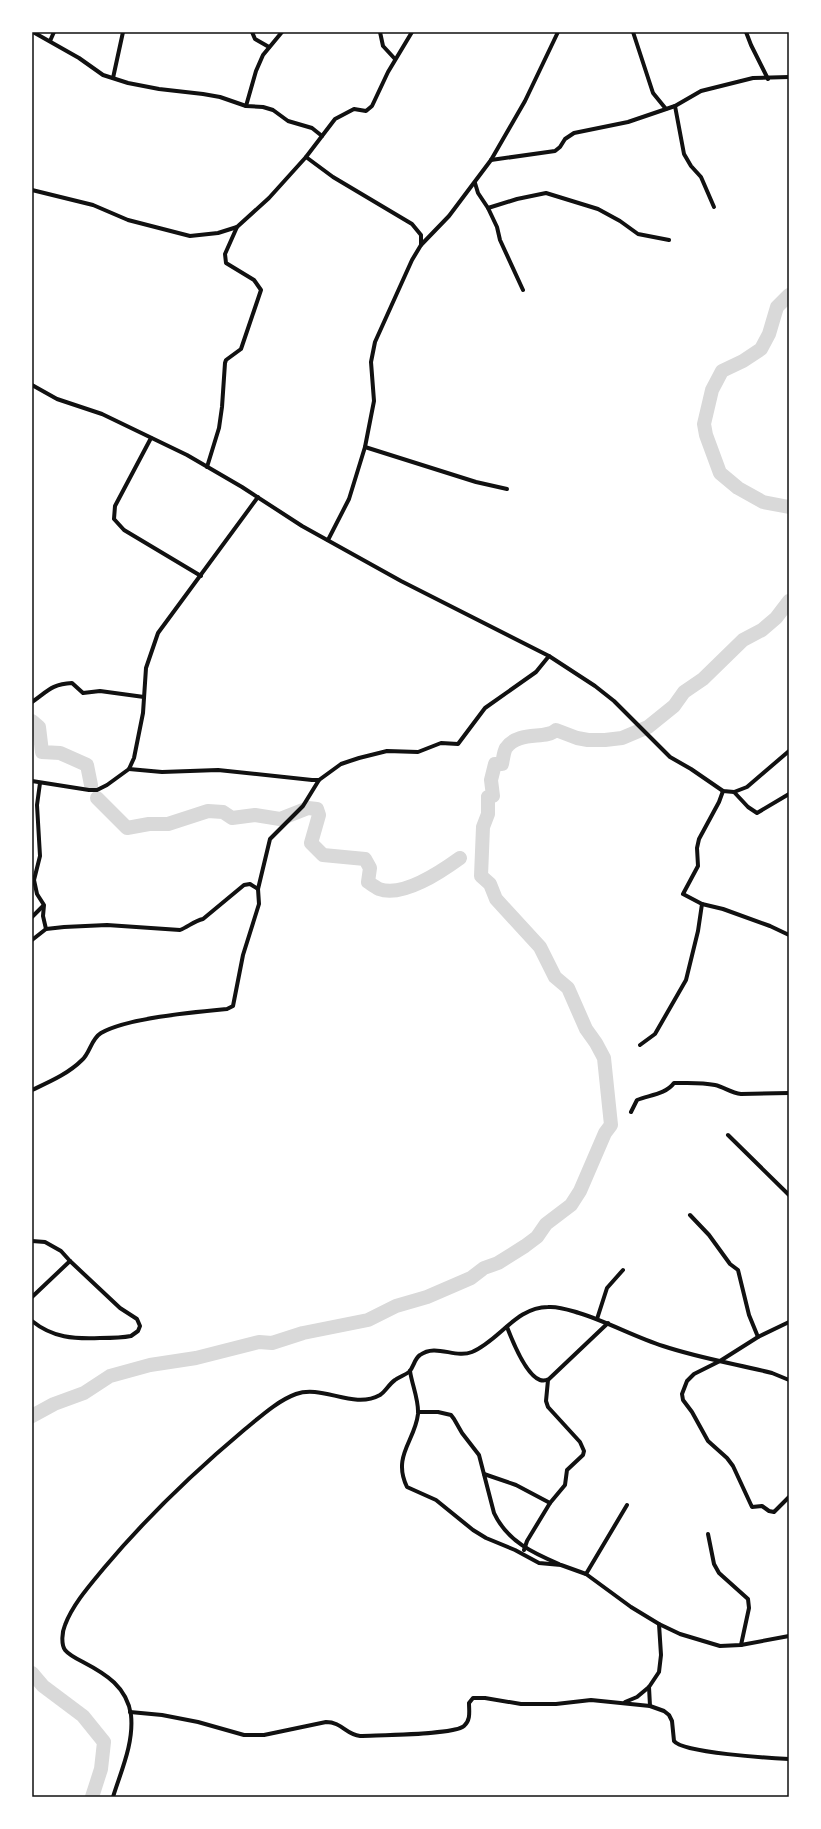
<svg xmlns="http://www.w3.org/2000/svg" width="821" height="1829" viewBox="0 0 821 1829" font-family="'Golos Text',sans-serif">
<rect width="100%" height="100%" fill="#fff"/>
<g fill="none" stroke-linecap="round" stroke-linejoin="round">
<!-- river -->
<g stroke="#d9d9d9" stroke-width="14">
<path d="M789,295L777,307L769,334L761,349L743,361L722,371L712,390L704,424L706,435L720,473L738,488L763,502L789,507"/>
<path d="M32,721L39,727L42,752L60,753L87,765L91,785"/>
<path d="M97,798L127,828L149,824H168L208,811L223,812L232,818L255,815L280,819L308,808L317,809L319,815L311,843L323,855L365,859L370,868L368,882C371,884 375,887 379,889C403,898 442,871 460,858"/>
<path d="M32,1416L54,1404L84,1393L110,1376L150,1365L196,1358L259,1342L272,1343L303,1333L368,1320L396,1306L427,1297L471,1278L484,1268L498,1263L525,1246L537,1237L546,1224L571,1205L580,1191L605,1133L611,1125L604,1058L596,1043L586,1029L568,988L555,977L540,947L496,899L490,884L481,876L483,827L488,814V797L493,796L491,780L495,764H502C503,759 504,751 506,748C519,730 546,740 556,730L577,738L588,740H605L622,738L648,727L674,706L684,692L703,679L743,640L762,630L776,618L789,601"/>
<path d="M32,1673L43,1686L83,1716L104,1742L101,1769L92,1797"/>
</g>
<!-- minor -->
<g stroke="#111" stroke-width="4">
<path d="M33,32L79,58L103,75L128,83L159,89L203,94L220,97L246,106L263,107L273,110L288,121L312,128L322,136"/>
<path d="M252,32L255,39L269,47"/>
<path d="M380,32L383,46L395,59"/>
<path d="M633,32L653,93L666,109"/>
<path d="M746,32L751,45L768,79"/>
<path d="M50,41L54,32"/>
<path d="M113,78L123,32"/>
<path d="M246,106L256,71L263,55L282,32"/>
<path d="M675,106L684,154L691,166L701,177L714,207"/>
<path d="M306,157L333,177L412,224L421,235V245"/>
<path d="M491,160L555,151L560,147L565,139L574,133L628,122L675,106L701,91L753,78L789,77"/>
<path d="M475,183L478,193L488,208L497,227L500,240L523,290"/>
<path d="M32,190L93,205L128,220L190,236L218,233L237,227"/>
<path d="M488,208L517,199L546,193L598,209L620,221L638,234L669,240"/>
<path d="M32,385L57,399L102,414L187,455L242,487L302,526L401,581L549,656L595,686L614,701L670,757L691,769L723,791L734,792L747,787L789,751"/>
<path d="M151,438L115,506L114,519L124,530L201,576"/>
<path d="M365,447L476,482L507,489"/>
<path d="M207,467L219,428L222,407L225,363L226,360L241,349L261,290L254,280L226,263L225,254L237,227L269,198L306,157L335,119L354,109L366,111L372,106L388,72L412,32"/>
<path d="M328,540L349,499L365,447L374,401L371,362L375,342L412,260L421,245L449,216L491,160L525,101L558,32"/>
<path d="M32,702C47,692 51,684 72,683L83,693L100,691L144,697"/>
<path d="M129,769L162,772L218,770L312,780H319L341,764L359,758L387,751L418,752L441,743L458,744L485,708L536,672L549,656"/>
<path d="M32,781L89,790H97L107,785L129,769L134,758L143,713L146,668L158,633L258,497"/>
<path d="M40,783L37,805L40,856L34,880L37,894L44,905L43,916L46,929"/>
<path d="M723,791L719,802L699,839L697,848L698,866L683,894L702,904L723,909L770,926L789,935"/>
<path d="M734,792L748,807L757,813L789,794"/>
<path d="M32,917L43,906"/>
<path d="M32,940L46,929L64,927L107,925L180,930C188,927 194,921 203,919L244,885L250,884L258,889"/>
<path d="M640,1045L655,1034L686,980L698,931L702,904"/>
<path d="M32,1090C49,1082 68,1074 82,1060C90,1053 91,1039 101,1033C127,1018 195,1012 227,1009L233,1006L243,955L259,904L258,889L270,839L303,806L319,780"/>
<path d="M631,1112L637,1100C650,1095 666,1094 674,1083C688,1083 701,1082 715,1085C724,1087 731,1093 741,1094L789,1093"/>
<path d="M728,1135L789,1195"/>
<path d="M690,1215L709,1235L730,1264L738,1270L749,1315L758,1337"/>
<path d="M32,1241L45,1242L61,1251L70,1261L120,1308L137,1319L140,1326L138,1331L131,1336C121,1338 110,1338 100,1338C74,1339 53,1338 32,1321"/>
<path d="M32,1297L70,1261"/>
<path d="M597,1319L607,1288L623,1270"/>
<path d="M789,1322L758,1337L720,1361L694,1374L687,1381L682,1394L683,1400L692,1412L708,1441L727,1458L733,1466L752,1507L762,1506L769,1511L774,1512L789,1497"/>
<path d="M507,1327C512,1340 526,1375 540,1380C543,1381 547,1380 549,1379L608,1323"/>
<path d="M410,1371C412,1385 419,1400 418,1414C415,1441 392,1456 407,1487L436,1500L473,1530L486,1538L515,1550L539,1563L561,1565L586,1574L631,1607L659,1624L680,1634L720,1646L741,1645L789,1636"/>
<path d="M418,1412H438L451,1415L454,1419L462,1433L479,1455L494,1513C507,1541 533,1553 559,1564"/>
<path d="M484,1474L516,1485L550,1503"/>
<path d="M708,1534L714,1564L719,1573L748,1599L749,1608L741,1645"/>
<path d="M524,1550L527,1541L550,1503L565,1485L567,1470L583,1455L584,1451L580,1442L548,1407L546,1401L548,1380"/>
<path d="M586,1574L627,1505"/>
<path d="M649,1687L650,1706"/>
<path d="M625,1702L637,1697L649,1687L659,1672L661,1655L659,1624"/>
<path d="M130,1712L162,1715L198,1722L244,1735H264L326,1722C342,1722 346,1735 360,1736C378,1735 454,1735 464,1726C471,1720 469,1711 469,1703L473,1698H485L521,1704H556L591,1700L650,1706L664,1711L669,1715L672,1721L674,1741C683,1753 770,1758 789,1759"/>
<path d="M113,1797C121,1771 134,1743 131,1715C127,1687 106,1674 83,1662C77,1659 69,1655 65,1650C61,1644 62,1632 65,1625C73,1604 90,1585 104,1568C146,1518 194,1472 244,1430C260,1417 277,1401 296,1394C322,1384 353,1410 380,1395C386,1391 389,1384 395,1380C399,1377 405,1375 409,1372C414,1367 414,1359 420,1355C436,1343 455,1359 472,1352C499,1341 516,1307 548,1307C559,1306 569,1310 579,1313C608,1322 635,1337 663,1346C699,1358 736,1364 772,1373L789,1380"/>
</g>
</g>
<!-- border -->
<rect width="821" height="1829" fill="none" stroke="#ffffff" stroke-width="66"/>
<rect x="33" y="33" width="755" height="1763" fill="none" stroke="#111" stroke-width="1.5"/>
</svg>
